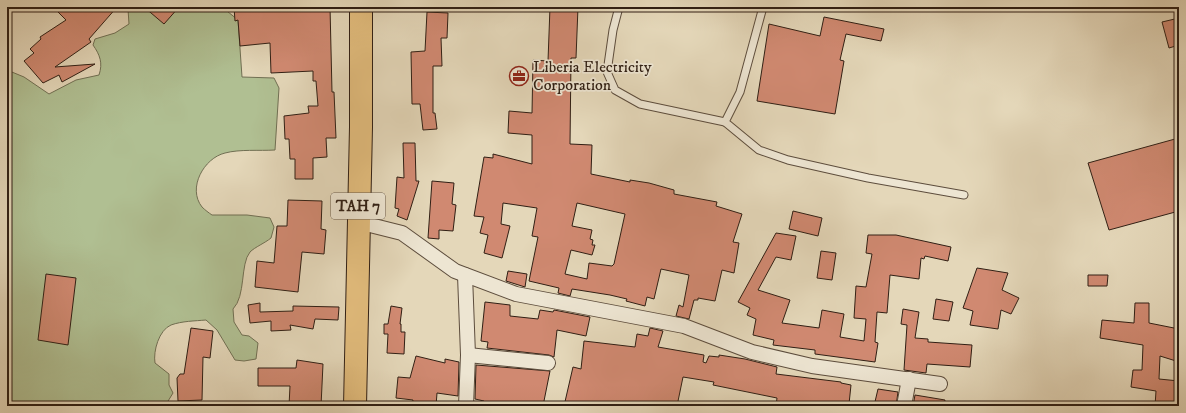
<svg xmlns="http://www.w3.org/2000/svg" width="1186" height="413" viewBox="0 0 1186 413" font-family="'IM FELL DW Pica',serif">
<rect width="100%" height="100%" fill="#e4d7b9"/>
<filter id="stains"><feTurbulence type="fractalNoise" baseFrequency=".005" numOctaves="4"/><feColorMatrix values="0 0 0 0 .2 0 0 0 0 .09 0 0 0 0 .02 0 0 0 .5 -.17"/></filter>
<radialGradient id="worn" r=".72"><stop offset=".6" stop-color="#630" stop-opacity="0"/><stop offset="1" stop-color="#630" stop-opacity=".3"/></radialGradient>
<!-- green -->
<path fill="#b0bf92" stroke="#706f53" d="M126,7H222L238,20L242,77L274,78L279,88L275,150C259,151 240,149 225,153C204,158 187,188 202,207C205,210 209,213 212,215H247L270,218L274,227L271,238C265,243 255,247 250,252C240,264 246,296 233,309L234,322L242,335L249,336L258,343L256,359L244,361L235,360L217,330L206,320C195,321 182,321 171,325C159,330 153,351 155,363L169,374V385L173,393L165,406H7V70L24,77L49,94L76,80L99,75C103,63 100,55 93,45L95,39L115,33L129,24L128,9Z"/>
<!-- building -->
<g fill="#d08971" stroke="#301f14" fill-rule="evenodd">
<path d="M53,7H117L89,39L91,42L55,67L95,64L62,82L59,75L43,83L24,61L34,53L30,49L41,39L40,37L66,20Z"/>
<path d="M144,7H179L164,24Z"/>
<path d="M234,7H330L332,92H334L336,138H326L327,157L313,158V179H295V159H290L289,139H285L284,116L309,113L308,106H318L316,81H313V71L271,73L270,43L240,46L238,20L235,21Z"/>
<path d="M550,7H578L576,58H571L570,144L592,145L591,174L630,182V180L649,183L674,190V194L717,202L716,206L742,214L733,242L739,243L734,273L722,270L715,301L698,298V300H694L689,319L676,316L679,305L683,307L689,275L661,269L654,299L647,297L645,306L626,301L627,299L610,295L572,289L570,296L558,293L559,288L529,281L538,237L532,236L537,208L503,203L501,224L510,226L502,258L484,253L488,235L480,233L484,217L474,216L484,157L493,158V154L532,164V135L508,133L509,111L532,113L533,60L548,61ZM577,203L625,214L614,264L612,266L589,263L587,279L565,274L571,250L592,255L595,245H592L593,240L590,239L592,230L572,226Z"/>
<path d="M427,12L448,13L447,38H441L442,66H433V113H435L437,129L423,130L420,104H412L411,52L425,51Z"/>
<path d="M824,17L884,29L881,41L846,34L840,60L844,61L835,114L757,101L769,24L820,36Z"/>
<path d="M1179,18V45L1169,48L1162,22Z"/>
<path d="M1175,139L1179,152V211L1109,230L1088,163Z"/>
<path d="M403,143H415L416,181H419L407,220L397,216L399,209L395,208L397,177L404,178Z"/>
<path d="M432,181L454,183L452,204L456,205L453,231L439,230V239L428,238Z"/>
<path d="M288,200L322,201L321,229L326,230L324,254L302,252L298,292L255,287L257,261L274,263L277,226H287Z"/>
<path d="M793,211L822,218L818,236L789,229Z"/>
<path d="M776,233L796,236L791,260L776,257L758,290L790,300L782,323L819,328L822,310L844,314L840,337L864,341L866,319L854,318L856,286L866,287L872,254L866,253L868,235H896L951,247L948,261L925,256L924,259L921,258L919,279L890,275L887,313L877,312L875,342L878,343L875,362L815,354V350L773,345L774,340L753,335L756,319L747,315L750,308L738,302Z"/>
<path d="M821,251L836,253L832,280L817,278Z"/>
<path d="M977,268L1008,273L1002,290L1019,298L1011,314L1001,310L998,329L970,325L973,311L963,308Z"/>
<path d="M508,271L527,274L525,287L506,281Z"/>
<path d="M46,274L76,278L68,345L38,340Z"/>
<path d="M1088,275H1108L1107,286H1088Z"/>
<path d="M936,299L953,302L949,321L933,319Z"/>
<path d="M485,302L510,305V316L538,319L540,310L553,312L554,310L590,317L586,336L557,330L554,357L549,355L487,348L488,342L481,341Z"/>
<path d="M260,303V312L293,311V306L339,307L338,320L315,319L313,329L290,325L291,330L271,331V321L250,323L248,305Z"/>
<path d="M1135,303H1149V323L1179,329L1176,361L1160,356L1159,379L1179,381V406H1155L1156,391L1131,387L1133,370H1142L1143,345L1100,338L1102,320L1134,323Z"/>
<path d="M391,306L402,308L400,324H401V332H405L404,354L387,353L388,334H384V324H388Z"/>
<path d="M903,309L919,312L915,338L928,339V342L972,345L970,367L927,364L926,373L904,370L907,325L901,324Z"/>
<path d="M191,328L213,331L210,358L203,357L202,400L178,401L177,378L180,374H184Z"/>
<path d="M650,328L663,331L658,347L704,355L703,362L706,363L709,356L719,357V355L745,359L777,367L776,374L841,382V383L851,385L849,404L825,402V405L818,404V406H776L777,398L713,385L714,382L683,377L677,406H564L573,367L581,369L584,341L635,347L637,334L648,336Z"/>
<path d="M416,356L445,363V359L459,362L458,396L437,393L436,406H412L413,400L396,398L398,377L410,378Z"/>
<path d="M297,360L323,364L321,406H289L290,386H258V368H296Z"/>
<path d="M476,365L550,371L543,406H483L484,401L475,399Z"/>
<path d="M878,389L898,392L896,406H874Z"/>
<path d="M915,395L945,400L944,406H913Z"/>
</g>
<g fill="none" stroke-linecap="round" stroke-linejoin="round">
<defs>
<g id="lane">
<path d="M619,7L613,30L607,72L615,90L640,104L725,122"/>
<path d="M763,7L740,92L725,122L759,150L788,160L868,178L964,195"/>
</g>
<g id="street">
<path d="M358,222L402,233L455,271L516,294L684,326L752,352L812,366L940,384"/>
<path d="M465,275L468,355L466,406"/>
<path d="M468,355L548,363"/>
<path d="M904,406L909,379"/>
</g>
<path id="highway" d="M355,406L361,127V7"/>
</defs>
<!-- lane casing -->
<use href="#lane" stroke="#5d4d3d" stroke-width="9"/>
<!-- street casing -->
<use href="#street" stroke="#5d4d3d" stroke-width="16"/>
<!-- highway casing -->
<use href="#highway" stroke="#301f14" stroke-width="24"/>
<!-- lane -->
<use href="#lane" stroke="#ede5d2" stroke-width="7"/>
<!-- street -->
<use href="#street" stroke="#ede5d2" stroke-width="14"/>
<!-- highway -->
<use href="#highway" stroke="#e2bc7c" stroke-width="22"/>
</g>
<!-- icons -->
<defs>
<symbol id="office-ring" viewBox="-11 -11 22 22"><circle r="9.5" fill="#ede5d2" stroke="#8f2418" stroke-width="1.5"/><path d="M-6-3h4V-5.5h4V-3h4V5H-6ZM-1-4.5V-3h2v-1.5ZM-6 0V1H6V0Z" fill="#8f2418"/></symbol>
</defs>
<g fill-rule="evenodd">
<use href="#office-ring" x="508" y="65" width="22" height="22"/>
</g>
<g text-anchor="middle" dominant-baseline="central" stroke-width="3.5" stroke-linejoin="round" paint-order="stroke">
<!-- shield labels -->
<rect fill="#ede5d2" stroke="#695a4d" stroke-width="1" x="331" y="193" width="54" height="26" rx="3"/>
<g font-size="15" font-weight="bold" fill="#301f14">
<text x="358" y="206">TAH 7</text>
</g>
<!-- poi labels -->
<g font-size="16" fill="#301f14" stroke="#ede5d2" text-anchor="start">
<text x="533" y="67">Liberia Electricity<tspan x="533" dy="18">Corporation</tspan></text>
</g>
</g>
<!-- margin -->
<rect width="1186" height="413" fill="none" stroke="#e4d7b9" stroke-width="24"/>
<rect x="8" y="8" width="1170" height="397" fill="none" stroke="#301f14" stroke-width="2"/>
<rect x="12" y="12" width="1162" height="389" fill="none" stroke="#301f14"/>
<rect width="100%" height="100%" filter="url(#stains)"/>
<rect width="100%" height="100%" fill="url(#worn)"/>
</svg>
